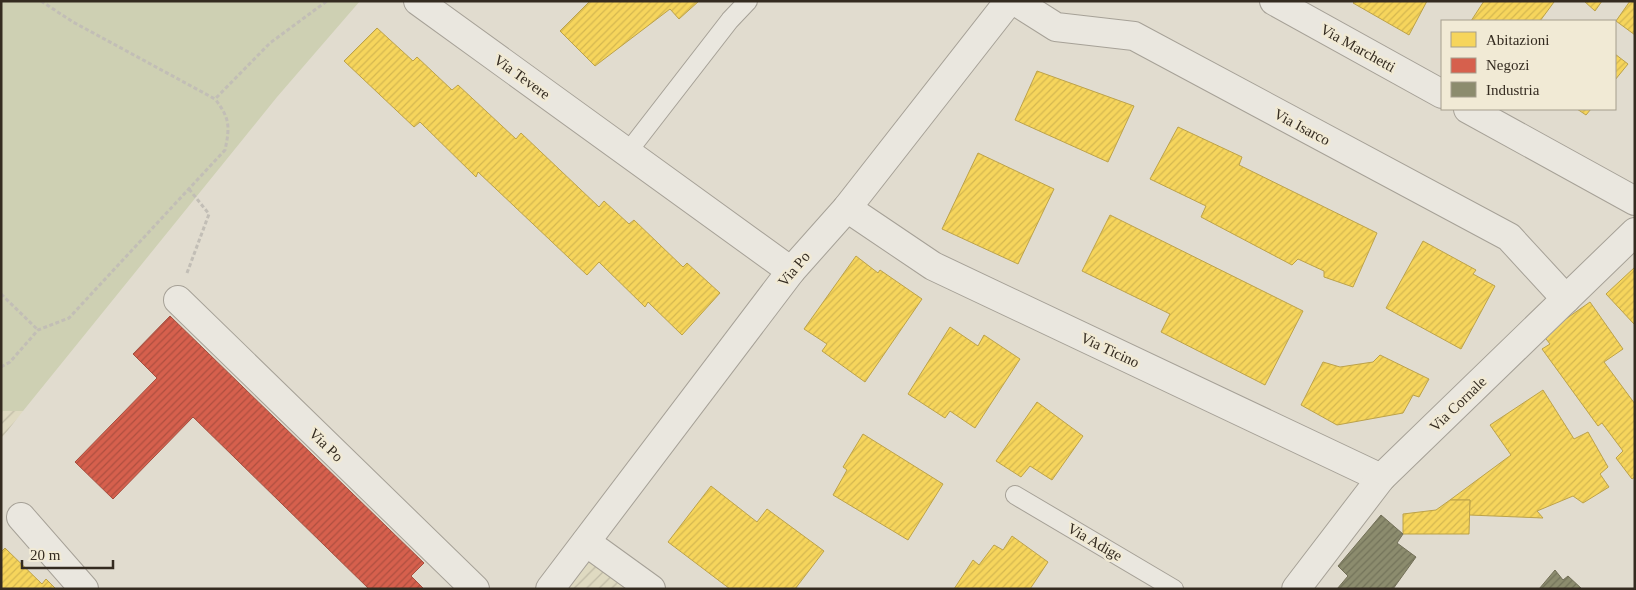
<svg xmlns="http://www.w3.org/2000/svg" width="1636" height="590" viewBox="0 0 1636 590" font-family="'Times New Roman',serif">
<defs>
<pattern id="farmland-furrows" width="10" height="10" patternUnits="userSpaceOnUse" patternTransform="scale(1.25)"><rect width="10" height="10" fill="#dfdac1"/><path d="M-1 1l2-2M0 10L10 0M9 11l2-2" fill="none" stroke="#c0bba6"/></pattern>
<pattern id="homes-hatch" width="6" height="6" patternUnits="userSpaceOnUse" patternTransform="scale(1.25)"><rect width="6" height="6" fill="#f6d55c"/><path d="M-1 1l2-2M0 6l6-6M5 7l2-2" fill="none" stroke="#d4b750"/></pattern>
<pattern id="shops-hatch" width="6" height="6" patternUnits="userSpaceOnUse" patternTransform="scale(1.25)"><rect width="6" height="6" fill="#d6604d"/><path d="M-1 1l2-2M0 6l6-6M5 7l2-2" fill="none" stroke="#ae4f40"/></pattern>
<pattern id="industry-hatch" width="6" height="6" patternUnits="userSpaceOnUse" patternTransform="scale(1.25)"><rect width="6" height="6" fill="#8c8c6e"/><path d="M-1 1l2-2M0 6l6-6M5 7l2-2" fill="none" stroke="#73735a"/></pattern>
</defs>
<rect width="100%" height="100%" fill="#e1dccf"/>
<!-- farmland -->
<g fill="url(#farmland-furrows)">
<path d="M1,411H23L1,439Z"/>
<path d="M586,542L651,589H550Z"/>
</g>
<!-- green -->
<path fill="#ced0b3" d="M1,1H360L277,97L23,411H1Z"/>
<!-- homes -->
<g fill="url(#homes-hatch)" stroke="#bca24a">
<path d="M590,1H699L679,19L670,9L595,66L560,31Z"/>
<path d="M1355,1H1427L1409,35L1353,3Z"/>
<path d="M1484,1H1552L1554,2L1540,21H1471Z"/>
<path d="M1584,1H1602L1595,11Z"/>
<path d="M1630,1H1635V35L1616,21Z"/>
<path d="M377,28L413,61L417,57L452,90L458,85L516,139L521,133L599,207L604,201L629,224L634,220L683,267L687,263L720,293L682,335L648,302L645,307L599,262L587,275L478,172L476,177L420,122L414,127L344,61Z"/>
<path d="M1615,54L1628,64L1615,80Z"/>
<path d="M1037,71L1134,106L1108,162L1015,120Z"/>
<path d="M1577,109H1591L1586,115Z"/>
<path d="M1178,127L1242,157L1239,165L1377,233L1353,287L1324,277V271L1298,259L1292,265L1201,217L1206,206L1150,179Z"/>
<path d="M978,153L1054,189L1018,264L942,229Z"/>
<path d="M1110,215L1303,311L1265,385L1161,332L1170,314L1082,271Z"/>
<path d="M1423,241L1476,270L1473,274L1495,286L1461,349L1386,308Z"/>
<path d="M856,256L878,273L880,270L922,299L865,382L822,351L827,344L804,329Z"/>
<path d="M1635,267V323L1634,324L1606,294Z"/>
<path d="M1590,302L1623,349L1604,362L1635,404V477L1632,479L1616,458L1623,451L1602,423L1598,426L1542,349L1550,344L1543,335Z"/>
<path d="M950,327L978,346L984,335L1020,359L975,428L950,411L945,418L908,394Z"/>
<path d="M1380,355L1429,379L1419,397L1413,395L1403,413L1337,425L1301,405L1323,362L1340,367L1373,362Z"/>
<path d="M1543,390L1574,439L1588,432L1608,467L1600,474L1609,487L1583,503L1573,496L1537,511L1543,518L1469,515L1470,500H1450L1511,455L1490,425Z"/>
<path d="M1037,402L1083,436L1052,480L1030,466L1021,477L996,461Z"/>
<path d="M863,434L943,484L908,540L833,495L847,470L843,467Z"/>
<path d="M711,486L757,522L767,509L824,551L795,589H730L668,542Z"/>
<path d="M1450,500H1470L1469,534H1403V514L1436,510Z"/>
<path d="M1012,536L1048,562L1030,589H954L973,560L979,565L994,545L1003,550Z"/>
<path d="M5,548L42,584L46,579L56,589H1V552Z"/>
</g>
<!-- shops -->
<path fill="url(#shops-hatch)" stroke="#a55040" d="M170,316L424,563L411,576L424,589H369L193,417L113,499L75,462L157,378L133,354Z"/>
<!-- industry -->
<g fill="url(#industry-hatch)" stroke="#726f57">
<path d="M1381,515L1403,534L1397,543L1416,557L1393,589H1337L1348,576L1338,566Z"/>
<path d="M1555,570L1563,580L1568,576L1582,589H1539Z"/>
</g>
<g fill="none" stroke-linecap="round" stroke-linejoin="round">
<defs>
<g id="lane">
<path d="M627,153L730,20L748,1"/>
<path d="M1015,495L1174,589"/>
</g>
<g id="street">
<path d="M418,1L791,271"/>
<path d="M1015,1L1056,27L1134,36L1509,237L1566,299"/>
<path d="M1274,1L1442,94"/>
<path d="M1468,109L1635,201"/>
<path d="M847,208L933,266L1381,478"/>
<path d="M178,300L475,589"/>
<path d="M21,517L84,589"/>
<path d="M586,542L651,589"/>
<path d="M550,589L791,271L847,208L1009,1"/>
<path d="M1296,589L1381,478L1635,232"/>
</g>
</defs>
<!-- lane casing -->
<use href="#lane" stroke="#a6a197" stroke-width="20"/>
<!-- street casing -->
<use href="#street" stroke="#a6a197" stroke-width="30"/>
<!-- path -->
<g stroke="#c2beb6" stroke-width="3" stroke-dasharray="4 2.5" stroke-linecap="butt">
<path d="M41,1L73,22L215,99L270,43L327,1"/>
<path d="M187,273L209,214L189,189"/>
<path d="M1,294L38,330"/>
<path d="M1,367L10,362L38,330L69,318L225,150C230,127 230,118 215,99"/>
</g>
<!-- lane -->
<use href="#lane" stroke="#eae7df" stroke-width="18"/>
<!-- street -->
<use href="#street" stroke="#eae7df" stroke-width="28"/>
</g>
<g text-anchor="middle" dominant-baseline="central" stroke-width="5" stroke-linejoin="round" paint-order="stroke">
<!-- street labels -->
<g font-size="15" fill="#342b20" stroke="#f1ead5">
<text transform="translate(1358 48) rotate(29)">Via Marchetti</text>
<text transform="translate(522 77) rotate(36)">Via Tevere</text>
<text transform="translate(1302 127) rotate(28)">Via Isarco</text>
<text transform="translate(794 269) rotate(-50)">Via Po</text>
<text transform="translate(1110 350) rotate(25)">Via Ticino</text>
<text transform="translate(1458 404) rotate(-44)">Via Cornale</text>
<text transform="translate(326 445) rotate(44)">Via Po</text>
<text transform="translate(1095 542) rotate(30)">Via Adige</text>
</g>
</g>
<!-- border -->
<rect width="1636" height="590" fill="none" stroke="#342b20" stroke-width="5"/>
<!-- legend -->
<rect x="1441" y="20" width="175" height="90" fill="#f1ead5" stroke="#a59e8d"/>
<rect x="1451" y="32" width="25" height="15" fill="#f6d55c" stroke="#a59e8d"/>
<text x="1486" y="45" font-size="15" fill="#342b20">Abitazioni</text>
<rect x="1451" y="58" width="25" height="15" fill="#d6604d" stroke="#a59e8d"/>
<text x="1486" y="70" font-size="15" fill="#342b20">Negozi</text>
<rect x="1451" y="82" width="25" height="15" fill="#8c8c6e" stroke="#a59e8d"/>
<text x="1486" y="95" font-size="15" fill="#342b20">Industria</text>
<!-- scale -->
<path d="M22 560v8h91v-8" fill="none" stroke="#342b20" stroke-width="2.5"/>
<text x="30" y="560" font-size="15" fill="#342b20" stroke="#f1ead5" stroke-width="4" paint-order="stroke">20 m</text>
</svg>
